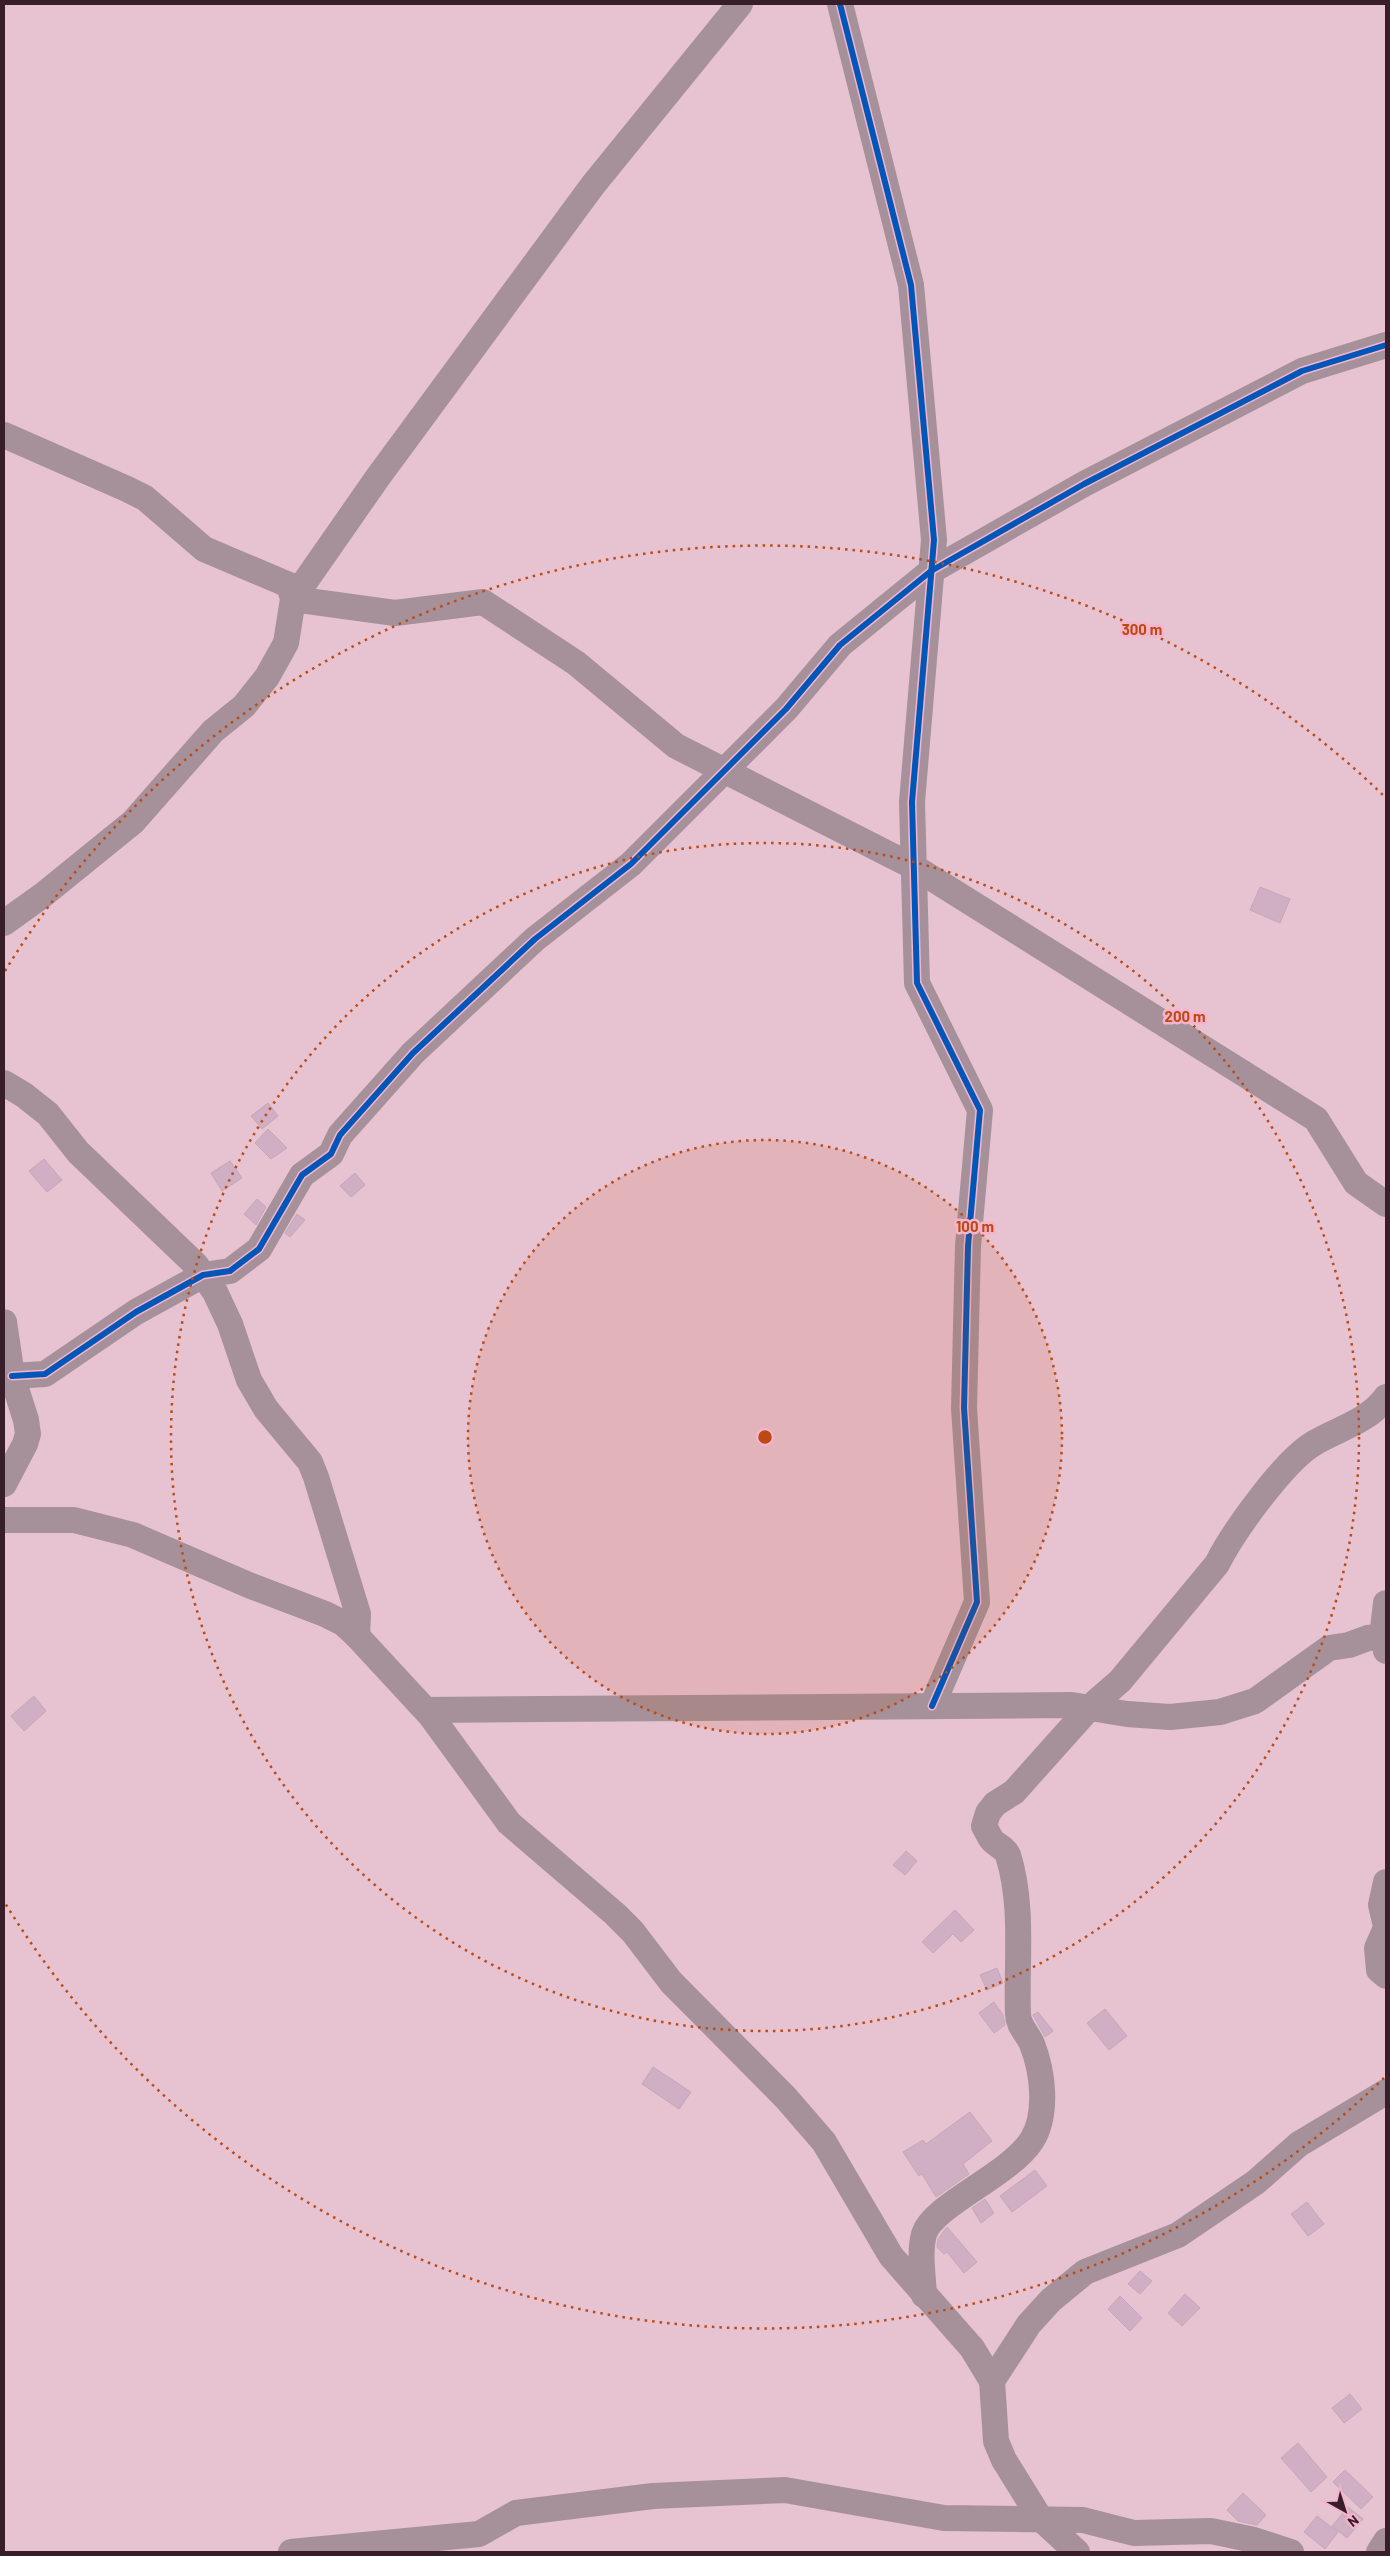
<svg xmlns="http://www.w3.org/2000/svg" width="1390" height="2556" viewBox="0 0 1390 2556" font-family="Barlow,sans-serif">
<rect width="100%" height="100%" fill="#e7c2d1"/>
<!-- building -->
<g fill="#d0aec3" stroke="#c3a9b7">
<path d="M1260,887L1290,899L1280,923L1250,910Z"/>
<path d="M268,1103L278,1116L262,1129L251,1116Z"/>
<path d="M268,1129L287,1148L271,1159L255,1143Z"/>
<path d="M44,1159L62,1180L47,1192L29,1171Z"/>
<path d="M230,1161L242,1178L222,1191L211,1173Z"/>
<path d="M355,1173L365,1185L351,1197L340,1186Z"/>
<path d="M257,1199L266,1207L256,1225L244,1214Z"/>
<path d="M297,1214L305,1220L290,1237L285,1233Z"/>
<path d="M34,1696L46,1711L24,1731L11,1716Z"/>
<path d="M906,1851L917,1861L905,1875L893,1865Z"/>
<path d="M955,1910L974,1930L961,1942L953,1934L933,1953L922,1942Z"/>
<path d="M997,1968L1003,1983L987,1990L980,1975Z"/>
<path d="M994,2002L1003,2015L1005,2025L994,2033L979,2013Z"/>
<path d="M1105,2009L1127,2036L1109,2050L1087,2023Z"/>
<path d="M1038,2012L1053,2031L1045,2037L1033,2015Z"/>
<path d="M653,2067L691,2092L679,2109L642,2084Z"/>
<path d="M970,2112L992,2141L963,2164L969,2174L936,2197L922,2174L919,2176L903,2152L923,2140L926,2144Z"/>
<path d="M1035,2170L1047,2186L1012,2212L1000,2196Z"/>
<path d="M985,2199L994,2213L981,2223L972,2208Z"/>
<path d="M1307,2202L1324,2224L1308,2236L1291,2214Z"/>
<path d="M947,2227L977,2262L964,2273L947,2252L944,2254L937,2247L938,2239Z"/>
<path d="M1140,2271L1152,2281L1140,2294L1128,2284Z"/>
<path d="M1185,2294L1200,2308L1182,2326L1168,2313Z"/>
<path d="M1120,2296L1142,2318L1130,2331L1108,2309Z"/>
<path d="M1350,2394L1362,2409L1344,2423L1332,2408Z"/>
<path d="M1298,2443L1327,2477L1311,2492L1281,2458Z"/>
<path d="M1345,2470L1373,2497L1361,2509L1333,2482Z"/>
<path d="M1243,2493L1266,2515L1257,2525L1238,2521L1227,2510Z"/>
<path d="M1348,2507L1363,2519L1347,2538L1332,2526Z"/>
<path d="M1317,2516L1338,2532L1325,2549L1304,2532Z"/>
</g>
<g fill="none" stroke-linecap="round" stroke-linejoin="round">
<!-- minor -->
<g stroke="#a6919a" stroke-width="26">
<path d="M840,4L911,285L934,540L912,802L917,983L980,1110L968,1246L964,1408L977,1602L932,1706"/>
<path d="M4,435L127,489L145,498L204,549L289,585L293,599L286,643L267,677L244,706L213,731L133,822L43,895L4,923"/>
<path d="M293,599L395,613L483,602L576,663L676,746L914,867L1316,1119L1356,1183L1386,1204"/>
<path d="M293,599L378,477L593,185L740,4"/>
<path d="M4,1083L24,1095L48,1114L78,1152L196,1265L215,1292L230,1324L249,1380L266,1409L310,1462L316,1477L358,1614L357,1636"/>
<path d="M4,1322L12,1376L26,1420L28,1434L25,1444L4,1484"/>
<path d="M12,1376L45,1374L136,1312L203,1275L230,1271L259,1249L302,1175L331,1154L340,1135L413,1053L535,939L631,864L786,709L840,645L931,571L1084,484L1302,371L1386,345"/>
<path d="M4,1520H74L133,1535L251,1586L325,1614L343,1623L357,1636L431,1716L509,1823L615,1914L633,1932L671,1982L786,2098L824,2142L891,2256L972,2348L992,2381L996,2441L1004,2460L1040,2518L1077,2552"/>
<path d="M1386,1603L1382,1637L1386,1651"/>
<path d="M426,1710L1072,1705L1127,1714L1170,1717L1220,1712L1255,1701L1329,1648L1349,1645L1368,1638L1386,1636"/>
<path d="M1386,1882L1381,1905L1386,1926"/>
<path d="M1386,1928L1377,1948L1379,1970L1386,1976"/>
<path d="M924,2295C923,2275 919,2253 924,2234C933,2205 1010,2175 1032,2140C1048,2114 1043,2072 1032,2044C1028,2034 1018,2026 1018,2014C1016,1961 1024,1906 1008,1855C1005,1848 996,1845 992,1840C989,1836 987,1831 984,1826L988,1813L995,1804L1014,1792L1090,1707L1120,1681L1217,1564C1233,1532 1285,1459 1316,1442C1340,1428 1369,1421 1386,1397"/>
<path d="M992,2381L1029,2324L1051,2300L1085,2272L1178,2235L1256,2182L1299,2144L1386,2092"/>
<path d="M291,2552L479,2534L516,2513L653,2496L785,2490L944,2518L1083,2520L1134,2533L1211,2531L1254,2540L1291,2552"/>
<path d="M1379,2552L1386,2541"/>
</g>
<defs>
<g id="cycleway">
<path d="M840,4L911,285L934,540L912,802L917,983L980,1110L968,1246L964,1408L977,1602L932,1706"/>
<path d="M12,1376L45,1374L136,1312L203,1275L230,1271L259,1249L302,1175L331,1154L340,1135L413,1053L535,939L631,864L786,709L840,645L931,571L1084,484L1302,371L1386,345"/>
</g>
</defs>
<!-- cycleway casing -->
<use href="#cycleway" stroke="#f6b3ce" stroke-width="9"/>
<!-- cycleway -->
<use href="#cycleway" stroke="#0057b8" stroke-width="6"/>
</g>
<!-- distance rings -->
<circle cx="765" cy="1437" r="297" fill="#bc4a13" fill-opacity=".12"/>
<g fill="none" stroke="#bc4a13" stroke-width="2.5" stroke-dasharray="2.5 5">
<circle cx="765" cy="1437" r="297"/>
<circle cx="765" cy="1437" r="594"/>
<path d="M1384 2078A891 891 0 0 1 5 1903M5 971A891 891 0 0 1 1384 796"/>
</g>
<circle cx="765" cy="1437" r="8" fill="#bc4a13" stroke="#f6b3ce" stroke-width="2.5"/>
<g font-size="15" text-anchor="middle" font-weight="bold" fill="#bc4a13" stroke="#f6b3ce" stroke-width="5" stroke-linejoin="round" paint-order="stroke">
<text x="1142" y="635">300 m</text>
<text x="1185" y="1022">200 m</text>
<text x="975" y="1232">100 m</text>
</g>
<!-- border -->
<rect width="1390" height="2556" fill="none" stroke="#371e29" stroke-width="10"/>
<!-- north arrow -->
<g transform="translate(1345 2511) rotate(141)" stroke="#f6b3ce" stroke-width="4" paint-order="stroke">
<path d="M0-4L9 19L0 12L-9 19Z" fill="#371e29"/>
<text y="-8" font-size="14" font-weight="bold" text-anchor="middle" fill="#371e29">N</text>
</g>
</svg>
